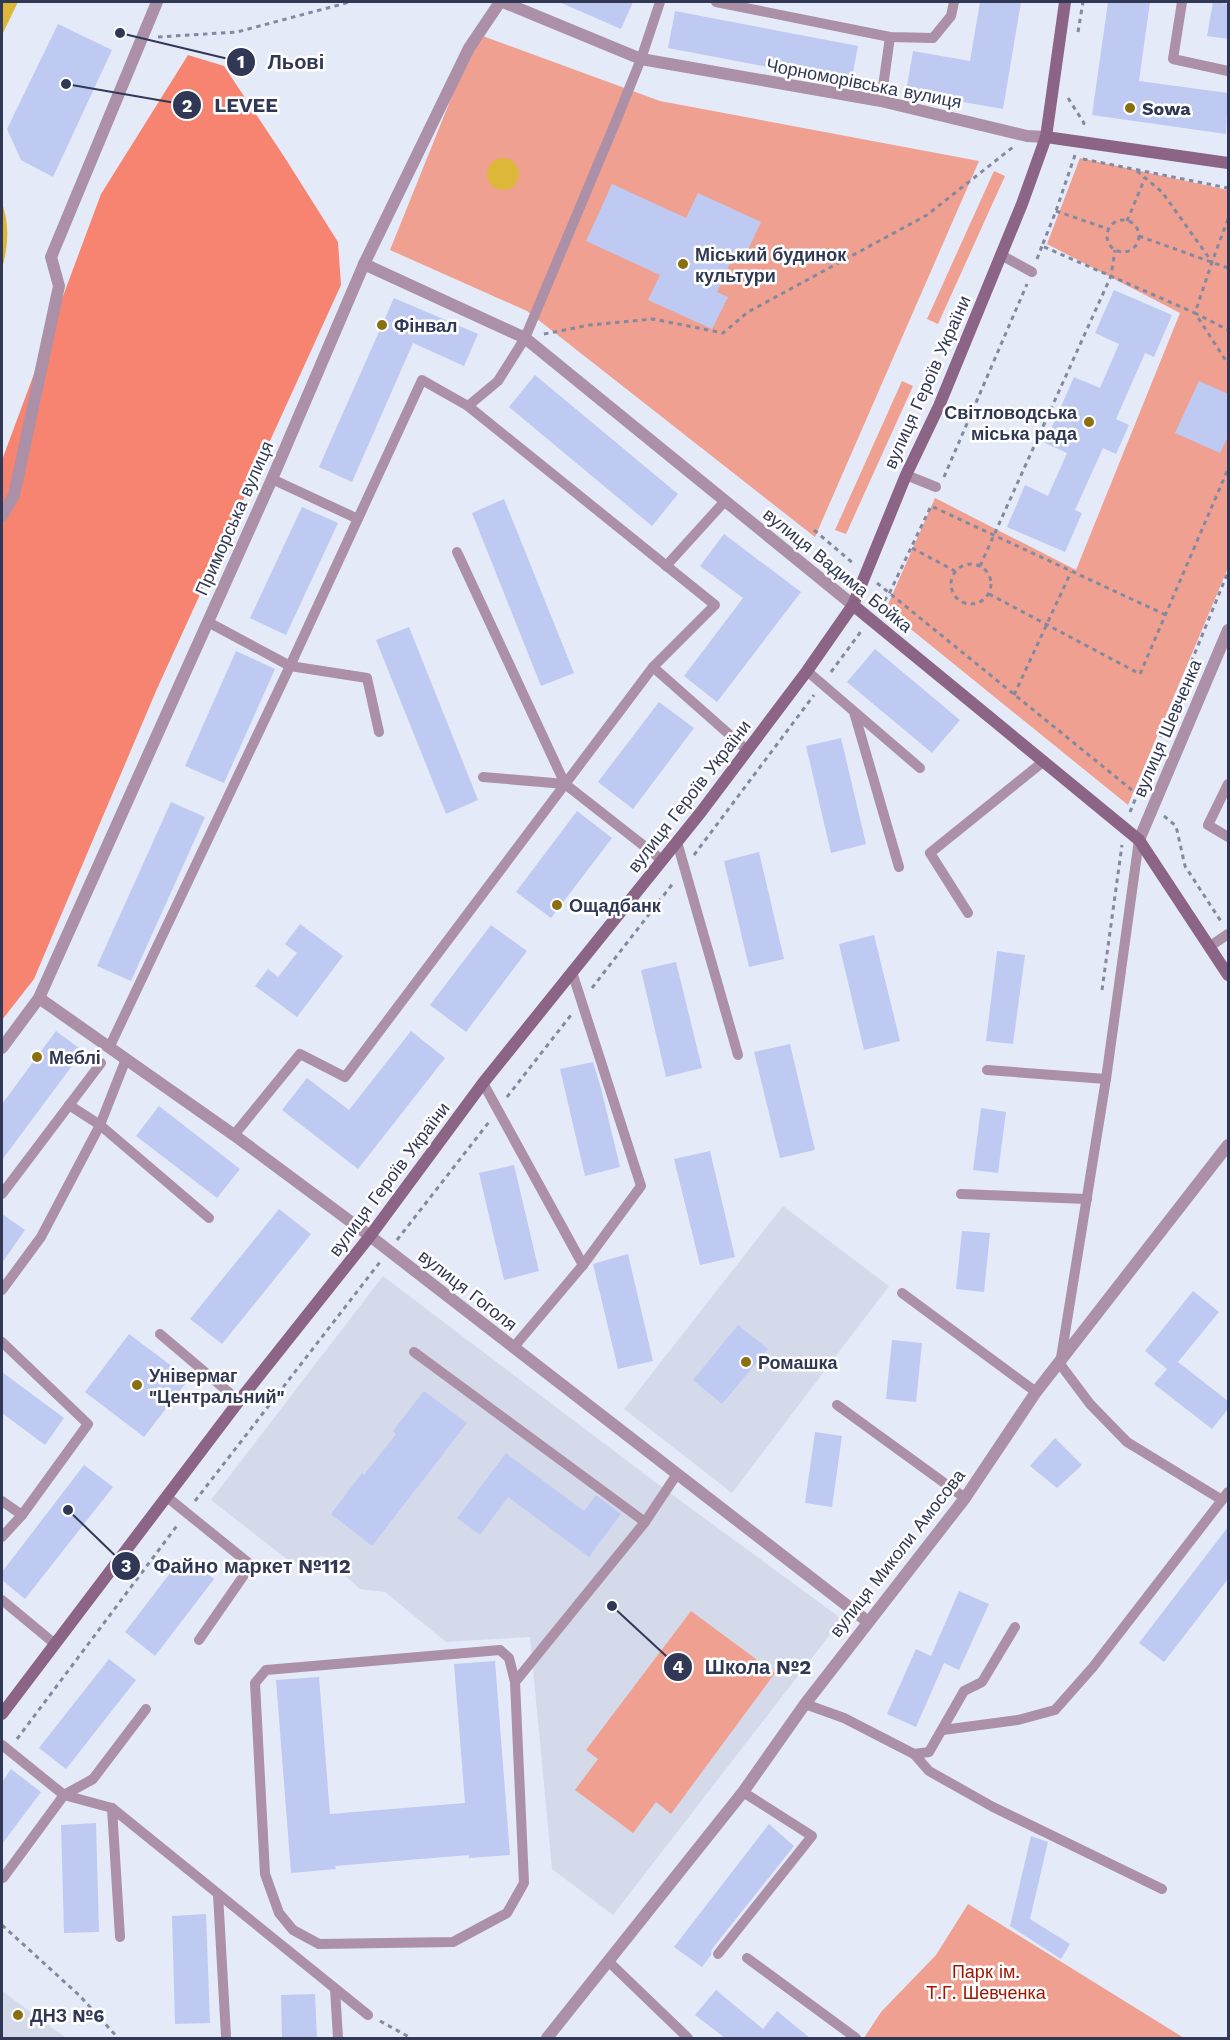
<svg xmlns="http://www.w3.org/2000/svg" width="1230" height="2040" viewBox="0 0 1230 2040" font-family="'Work Sans',sans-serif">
<rect width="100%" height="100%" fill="#e5eaf9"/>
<!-- built -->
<g fill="#d5daeb">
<path d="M783,1206L889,1286L732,1493L624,1409Z"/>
<path d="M383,1276L655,1482L842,1619L613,1915L552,1869L530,1637L446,1642L385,1592L360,1589L323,1556L292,1563L211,1500Z"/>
<path d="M2,1991L66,2038H2Z"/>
</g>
<!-- green -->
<g fill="#efa091">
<path d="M477,34L660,101L979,161L815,537L527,311L390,250Z"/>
<path d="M1080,158L1228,190V568L1128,805L886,609L935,498L1076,570L1180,313L1047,244Z"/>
<path d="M994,171L1005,176L938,324L927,319Z"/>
<path d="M902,381L913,386L846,534L835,530Z"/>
<path d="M691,1611L775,1673L671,1814L656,1802L633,1833L575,1790L598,1759L586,1750Z"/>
<path d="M968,1904L1184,2038H864L881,2012L936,1955Z"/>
</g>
<!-- forest -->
<path fill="#f78470" d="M188,55L224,66L285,158L338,242L341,285L156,691L34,979L2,1020V460L101,194Z"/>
<!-- water -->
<g fill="#ddb73a">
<path d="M2,2H18L2,35Z"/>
<circle cx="503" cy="174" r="16"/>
<path d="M2,203C10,225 8,247 2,269Z"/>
</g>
<!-- building -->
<g fill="#becaf2">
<path d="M559,2H633L621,29Z"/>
<path d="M980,2H1021L1003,109L906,92L913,51L970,61Z"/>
<path d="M1108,2H1150L1139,81L1228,93L1226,134L1092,115Z"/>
<path d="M1213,2L1228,4V39L1207,36Z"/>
<path d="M675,11L858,46L851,83L668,48Z"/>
<path d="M58,24L112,50L53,177L21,160L7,129Z"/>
<path d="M612,184L686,218L698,193L761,222L746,254L736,250L717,292L728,297L712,329L648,300L660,275L586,241Z"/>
<path d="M1114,290L1172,315L1154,357L1145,353L1116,419L1129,425L1116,454L1103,448L1075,510L1082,513L1065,552L1007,527L1025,485L1048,496L1067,453L1045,443L1074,377L1100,388L1119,344L1095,333Z"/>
<path d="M394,298L478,334L464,366L413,343L352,482L319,467Z"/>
<path d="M535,375L678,494L652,526L509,407Z"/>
<path d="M1199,381L1228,394V436L1220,453L1175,433Z"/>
<path d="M504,499L574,673L541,686L472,513Z"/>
<path d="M302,507L338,523L286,635L250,618Z"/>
<path d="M724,534L801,592L717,702L684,676L743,598L700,566Z"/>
<path d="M409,627L478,800L446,814L376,640Z"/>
<path d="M875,649L960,720L932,753L847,682Z"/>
<path d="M236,651L275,669L224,783L185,766Z"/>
<path d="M659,702L694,728L633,809L598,782Z"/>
<path d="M841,738L866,844L831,853L806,746Z"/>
<path d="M171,802L205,817L131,981L97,966Z"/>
<path d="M577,811L612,838L551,918L516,892Z"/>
<path d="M759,852L784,959L749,967L724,861Z"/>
<path d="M300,924L343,956L297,1017L255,986L268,969L278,977L297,953L285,944Z"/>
<path d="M491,925L527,951L466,1032L430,1005Z"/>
<path d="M874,935L900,1041L864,1050L839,944Z"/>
<path d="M997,951L1025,955L1013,1044L986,1041Z"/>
<path d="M676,962L702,1068L666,1077L641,970Z"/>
<path d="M56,1031L83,1051L2,1160V1104Z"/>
<path d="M411,1031L445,1058L358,1169L282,1110L307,1078L349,1110Z"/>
<path d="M790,1044L815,1150L780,1158L754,1052Z"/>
<path d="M593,1062L601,1088L620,1167L585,1176L560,1069Z"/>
<path d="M159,1106L240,1169L217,1198L136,1136Z"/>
<path d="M981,1108L1006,1112L998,1173L973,1170Z"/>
<path d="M710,1151L735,1257L700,1265L674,1159Z"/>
<path d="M514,1165L539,1271L504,1280L479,1173Z"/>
<path d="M279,1209L311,1234L222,1344L190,1319Z"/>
<path d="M2,1214L25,1230L2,1263Z"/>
<path d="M962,1231L990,1233L984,1292L956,1289Z"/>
<path d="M628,1254L653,1361L618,1369L593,1264Z"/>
<path d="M1193,1291L1219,1312L1178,1362L1228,1401V1409L1212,1429L1154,1384L1167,1369L1145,1351Z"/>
<path d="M738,1325L768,1349L722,1404L693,1380Z"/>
<path d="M129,1334L189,1379L144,1437L85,1392Z"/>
<path d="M892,1340L922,1343L916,1402L886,1399Z"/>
<path d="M2,1372L64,1418L45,1445L2,1413Z"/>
<path d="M424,1391L467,1423L372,1546L331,1514L362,1473L364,1475L396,1434L393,1431Z"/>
<path d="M815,1432L842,1436L832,1507L805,1503Z"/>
<path d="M1055,1438L1082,1465L1057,1488L1030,1466Z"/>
<path d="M506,1453L584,1511L596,1495L621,1514L589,1557L508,1497L480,1535L457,1518Z"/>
<path d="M84,1465L113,1487L25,1599L2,1580V1572Z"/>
<path d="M1228,1527V1579L1164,1662L1139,1643Z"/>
<path d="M184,1555L214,1579L155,1656L125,1632Z"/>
<path d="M959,1591L989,1604L959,1670L944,1663L916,1727L887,1714L916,1649L931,1656Z"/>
<path d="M109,1659L136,1680L66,1769L39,1748Z"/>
<path d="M495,1661L510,1855L469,1858V1855L335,1866L336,1869L291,1873L276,1680L319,1677L330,1814L465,1803L454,1664Z"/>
<path d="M11,1769L41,1792L2,1844V1782Z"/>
<path d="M96,1823L99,1932L64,1933L61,1825Z"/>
<path d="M769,1824L794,1846L712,1949L711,1955L702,1967L674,1947Z"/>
<path d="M1031,1836L1048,1842L1030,1919L1070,1944L1061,1959L1010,1926Z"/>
<path d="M206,1914L210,2023L175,2024L172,1916Z"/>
<path d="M716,1990L763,2029L777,2011L810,2038H725L695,2015Z"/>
<path d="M315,1994L317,2038H282L281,1995Z"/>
</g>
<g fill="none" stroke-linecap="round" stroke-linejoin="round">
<!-- path -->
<g stroke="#838aa0" stroke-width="3" stroke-dasharray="4.5 4.5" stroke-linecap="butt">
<path d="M1078,32L1083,2"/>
<path d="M158,37L237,32L350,2"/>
<path d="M1068,98L1084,123L1082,128"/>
<path d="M1075,155L1056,211L1042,246L1195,313L1228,364"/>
<path d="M1083,159L1228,188"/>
<path d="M1137,171L1162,192L1212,262"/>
<path d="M1056,211L1108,229"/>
<path d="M1228,219L1212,262L1195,313L1228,330"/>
<circle cx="1123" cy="236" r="16"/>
<path d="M1127,221L1145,178"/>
<path d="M1139,236L1228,268"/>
<path d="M1037,259L1042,246"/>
<path d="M544,334L590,325L653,319L723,333L748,312L927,215L1013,147"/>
<path d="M944,477L1027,284"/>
<path d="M814,530L854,564"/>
<path d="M912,548L955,571"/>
<circle cx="971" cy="584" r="20"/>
<path d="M980,566L1111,276L1115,250"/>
<path d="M877,583L1138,795"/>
<path d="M989,594L1140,674L1228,469"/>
<path d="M879,608L889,594L931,506L1166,615"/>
<path d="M831,672L862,630"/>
<path d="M1014,695L1071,572"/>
<path d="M1130,812L1228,572"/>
<path d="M1164,816L1176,826L1185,866L1222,923"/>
<path d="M694,855L814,695"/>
<path d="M592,988L674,882"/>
<path d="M1102,990L1122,845"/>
<path d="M507,1097L571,1015"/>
<path d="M397,1240L489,1122"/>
<path d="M195,1501L380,1262"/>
<path d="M17,1739L179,1523"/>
<path d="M2,1925L80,1996L118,2038"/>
<path d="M380,2021L411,2038"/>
</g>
<!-- lane -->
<g stroke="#ab90a7" stroke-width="10">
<path d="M716,2L890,37L933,38L951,16L954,2"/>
<path d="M1182,2L1173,59L1228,71"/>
<path d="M881,101L890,37"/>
<path d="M1001,255L1032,272"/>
<path d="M468,406L715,605L653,667L748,751"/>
<path d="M906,475L936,487"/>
<path d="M272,479L358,519"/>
<path d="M457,552L565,784L662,860"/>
<path d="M666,566L725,501"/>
<path d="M208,622L290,666L367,678L379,732"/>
<path d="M807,671L920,768"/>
<path d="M854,712L899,867"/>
<path d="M483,777L565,784"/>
<path d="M1228,784L1208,825L1228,837"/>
<path d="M1139,840L1106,1079L1060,1364L1090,1404L1127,1442L1222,1500L1228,1492"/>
<path d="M677,842L738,1055"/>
<path d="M968,913L930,853L1044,761"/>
<path d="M1209,947L1228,934"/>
<path d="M109,1048L290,666L422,380L468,406L498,381L525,338L616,121L641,59L660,2"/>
<path d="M987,1070L1106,1079"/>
<path d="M483,1083L583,1265"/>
<path d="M69,1105L100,1125L209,1218"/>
<path d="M234,1135L300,1054L345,1077L653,667"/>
<path d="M2,1194L101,1063"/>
<path d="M961,1194L1087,1199"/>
<path d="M2,1290L41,1237L100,1125L126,1059"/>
<path d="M902,1293L1036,1392"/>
<path d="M160,1334L239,1401"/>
<path d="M2,1342L88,1424L22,1515"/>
<path d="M513,1348L583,1265L641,1186L572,972"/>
<path d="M414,1352L645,1522"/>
<path d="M837,1405L965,1498"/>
<path d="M167,1497L251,1565L199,1640"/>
<path d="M2,1501L22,1515L2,1537"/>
<path d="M2,1600L55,1644"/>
<path d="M515,1682L509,1658L500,1650L266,1670L255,1683L265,1874L279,1913L293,1930L319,1944L453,1942L507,1913L524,1883L515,1682L645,1522L677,1474"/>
<path d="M805,1704L844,1718L914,1754L929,1752L964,1691L982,1682L1015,1627"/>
<path d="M943,1730L1018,1720L1055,1710L1093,1667L1222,1500"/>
<path d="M2,1745L64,1795L112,1808L368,2015"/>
<path d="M914,1754L929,1771L993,1807L1162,1889"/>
<path d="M112,1808L120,1937"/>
<path d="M3,1878L64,1795L93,1779L146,1709"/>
<path d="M218,1894L226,2036"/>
<path d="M718,1954L812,1836L743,1792"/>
<path d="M747,1958L856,2038"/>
<path d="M608,1961L688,2038"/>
<path d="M335,1989L338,2038"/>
</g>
<!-- street -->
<g stroke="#ab90a7" stroke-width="12">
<path d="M503,2L641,59L881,101L1027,136L1046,137"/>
<path d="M364,264L525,338L853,605"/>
<path d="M2,516L14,495L59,286L51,257L157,2"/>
<path d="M1139,840L1228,630"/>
<path d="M39,998L234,1135L370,1236L867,1621"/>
<path d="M2,1048L39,998L272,479L364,264L469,48L500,2"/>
<path d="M547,2038L743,1792L805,1704L965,1498L1036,1392L1228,1145"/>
</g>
<!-- secondary -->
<g stroke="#8b6486" stroke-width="12">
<path d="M1046,137L1228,163"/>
<path d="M853,605L1139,840L1228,975"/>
<path d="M2,1714L239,1401L370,1236L483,1083L701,812L807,671L853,605L906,475L939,406L1022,204L1046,137L1065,2"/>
</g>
</g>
<!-- markers -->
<g fill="#8a6f10" stroke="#fff" stroke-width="2">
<circle cx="1130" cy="108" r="6"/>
<circle cx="683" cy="264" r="6"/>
<circle cx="382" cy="325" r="6"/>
<circle cx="1089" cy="422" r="6"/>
<circle cx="557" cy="905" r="6"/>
<circle cx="37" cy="1057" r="6"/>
<circle cx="746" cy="1362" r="6"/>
<circle cx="137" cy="1385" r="6"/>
<circle cx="18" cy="2015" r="6"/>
</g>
<g text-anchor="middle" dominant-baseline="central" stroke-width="5" stroke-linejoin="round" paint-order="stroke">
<!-- street labels -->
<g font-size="18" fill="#303855" stroke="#fff">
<text transform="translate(864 83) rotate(11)">Чорноморівська вулиця</text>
<text transform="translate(927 382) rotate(-66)">вулиця Героїв України</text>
<text transform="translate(234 518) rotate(-66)">Приморська вулиця</text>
<text transform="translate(838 570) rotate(39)">вулиця Вадима Бойка</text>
<text transform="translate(1167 728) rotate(-67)">вулиця Шевченка</text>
<text transform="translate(689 796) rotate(-52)">вулиця Героїв України</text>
<text transform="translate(389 1179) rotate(-53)">вулиця Героїв України</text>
<text transform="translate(468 1290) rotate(38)">вулиця Гоголя</text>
<text transform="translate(897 1553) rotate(-52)">вулиця Миколи Амосова</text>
</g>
<!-- poi labels -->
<g font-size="18" font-weight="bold" fill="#303855" stroke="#fff" text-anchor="start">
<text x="1142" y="108">Sowa</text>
<text x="695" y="254">Міський будинок<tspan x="695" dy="21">культури</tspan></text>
<text x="394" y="325">Фінвал</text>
<text x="1077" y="412" text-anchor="end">Світловодська<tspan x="1077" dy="21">міська рада</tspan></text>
<text x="569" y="905">Ощадбанк</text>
<text x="49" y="1057">Меблі</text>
<text x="758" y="1362">Ромашка</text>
<text x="149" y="1375">Універмаг<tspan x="149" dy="21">"Центральний"</tspan></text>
<text x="30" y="2015">ДНЗ №6</text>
</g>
<!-- park labels -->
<g font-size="18" fill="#a01602" stroke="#fff">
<text x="986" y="1971">Парк ім.<tspan x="986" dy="21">Т.Г. Шевченка</tspan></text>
</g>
</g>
<!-- callouts -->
<path fill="none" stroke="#303855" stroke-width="2" d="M120 33L241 62M66 84L187 105M68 1510L126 1566M612 1606L678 1667"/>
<g fill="#303855" stroke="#fff" stroke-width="2">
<circle cx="120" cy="33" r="6"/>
<circle cx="66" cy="84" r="6"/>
<circle cx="68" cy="1510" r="6"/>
<circle cx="612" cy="1606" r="6"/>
<circle cx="241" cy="62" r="15"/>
<circle cx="187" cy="105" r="15"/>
<circle cx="126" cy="1566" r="15"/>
<circle cx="678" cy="1667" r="15"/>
</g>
<g font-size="18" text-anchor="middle" font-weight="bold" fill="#fff">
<text x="241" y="68">1</text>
<text x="187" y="112">2</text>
<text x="126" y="1572">3</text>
<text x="678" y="1673">4</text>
</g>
<g font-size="20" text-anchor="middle" font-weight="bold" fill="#303855" stroke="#fff" stroke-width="5" stroke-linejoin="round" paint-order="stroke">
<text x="296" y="69">Льові</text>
<text x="246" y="112">LEVEE</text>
<text x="252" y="1573">Файно маркет №112</text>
<text x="758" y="1674">Школа №2</text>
</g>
<!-- border -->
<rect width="1230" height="2040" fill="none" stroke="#303855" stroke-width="6"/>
</svg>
